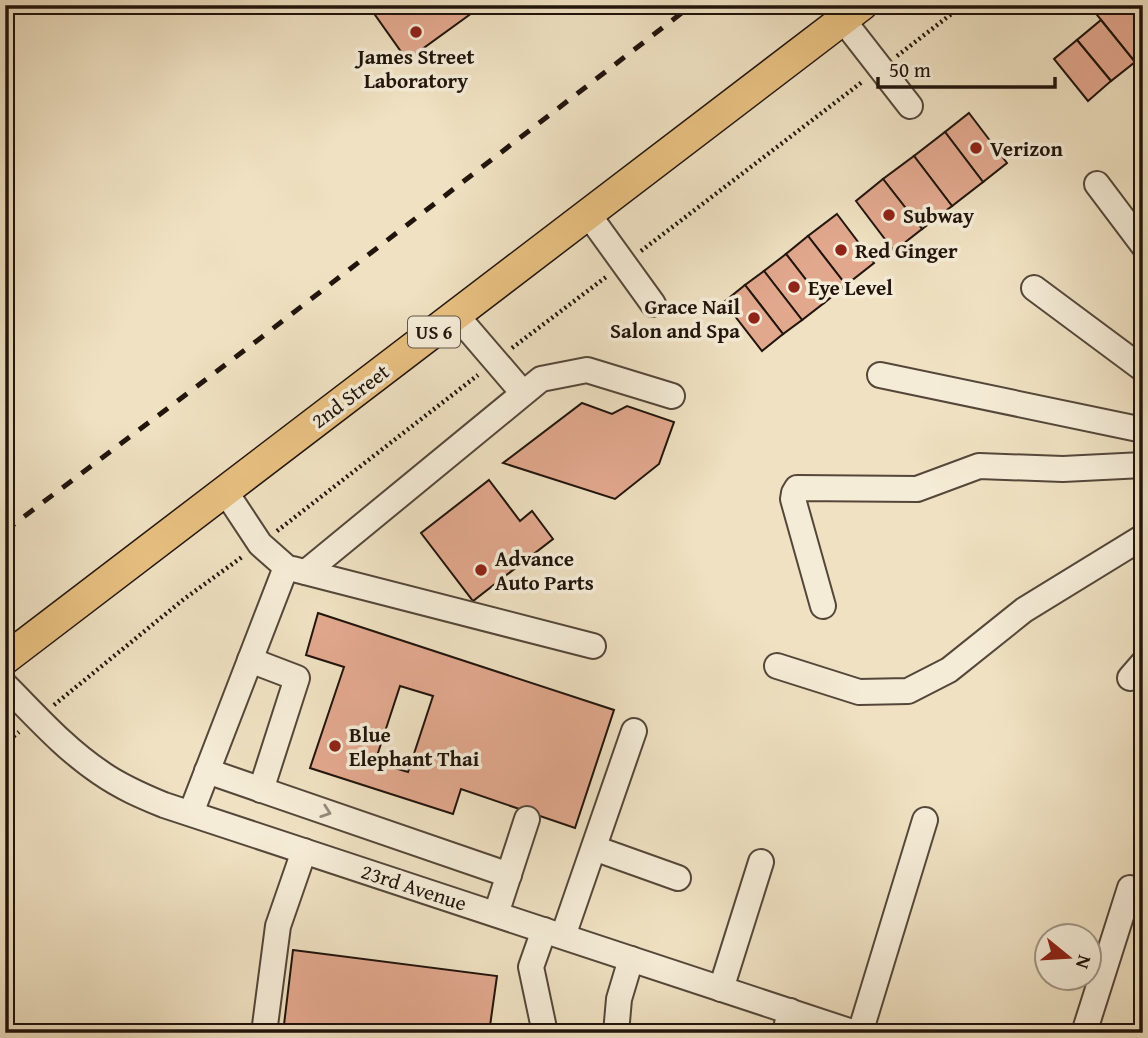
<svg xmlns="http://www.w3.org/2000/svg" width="1148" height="1038" viewBox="0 0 1148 1038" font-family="'Gentium Book Plus',serif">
<rect width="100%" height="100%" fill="#efe1c2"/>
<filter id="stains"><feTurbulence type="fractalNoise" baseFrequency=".00286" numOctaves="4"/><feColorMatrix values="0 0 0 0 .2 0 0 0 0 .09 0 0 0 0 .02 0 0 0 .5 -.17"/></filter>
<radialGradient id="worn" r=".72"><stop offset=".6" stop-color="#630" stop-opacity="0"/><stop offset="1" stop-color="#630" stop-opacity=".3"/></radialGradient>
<!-- building -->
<g fill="#e2a88e" stroke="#20140c" stroke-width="2" fill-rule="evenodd">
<path d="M368,5H483L407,60Z"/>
<path d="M1109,5H1130L1143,21V56L1135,62L1097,15Z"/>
<path d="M1130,5H1143V21Z"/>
<path d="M1101,20L1135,62L1111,81L1077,40Z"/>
<path d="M1077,40L1111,81L1088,101L1054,59Z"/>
<path d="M969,113L1007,163L983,182L945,132Z"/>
<path d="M945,132L983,182L952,206L914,156Z"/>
<path d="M914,156L952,206L922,229L883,179Z"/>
<path d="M883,179L922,229L894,251L856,201Z"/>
<path d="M837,214L874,263L846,285L808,236Z"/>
<path d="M808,236L846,285L824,303L786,254Z"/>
<path d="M786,254L824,303L802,320L764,271Z"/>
<path d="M764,271L802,320L783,334L745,285Z"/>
<path d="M745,285L783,334L762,351L724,302Z"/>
<path d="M582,403L612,414L627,406L674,422L659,464L615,499L503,463Z"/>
<path d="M489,480L520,521L532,511L553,539L473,601L421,533Z"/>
<path d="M318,613L614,710L575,828L461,789L453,814L310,768L344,667L306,655ZM400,686L433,696L408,772L375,762Z"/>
<path d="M293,950L497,976L489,1033H283Z"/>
</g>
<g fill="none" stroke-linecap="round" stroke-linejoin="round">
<defs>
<g id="minor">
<path d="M843,20L910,106"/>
<path d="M1097,184L1143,245"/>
<path d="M588,214L653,304"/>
<path d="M1034,288L1143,369"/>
<path d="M456,315L523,393"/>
<path d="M880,375L1143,430"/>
<path d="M293,569L593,646"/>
<path d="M306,572L541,379L587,370L672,396"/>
<path d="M823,606L793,499L794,493L797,488L917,489L979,466L1063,469L1143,465"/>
<path d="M250,660L297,678L261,790"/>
<path d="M777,666L859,692L908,691L949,670L1024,610L1143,537"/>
<path d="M1130,678L1143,663"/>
<path d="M5,685C36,716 65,749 101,773C121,787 142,796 164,805L855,1033"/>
<path d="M207,771L509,875"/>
<path d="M191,813L286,567L260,544L225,491"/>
<path d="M594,848L678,878"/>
<path d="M496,914L527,819"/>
<path d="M544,930L531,967L545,1033"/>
<path d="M563,936L634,731"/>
<path d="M721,989L761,862"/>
<path d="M264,1033L278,926L304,851"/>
<path d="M616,1033L619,999L631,959"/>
<path d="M785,1033L790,1011"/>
<path d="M860,1033L925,820"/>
<path d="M1084,1033L1130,888"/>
</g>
<path id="major" d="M5,659L862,5"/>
</defs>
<!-- minor casing -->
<use href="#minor" stroke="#54473a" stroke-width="28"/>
<!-- major casing -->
<use href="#major" stroke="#20140c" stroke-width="33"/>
<!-- path -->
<g stroke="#20140c" stroke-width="4.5" stroke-dasharray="2 3.5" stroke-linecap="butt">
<path d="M897,56L963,5"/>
<path d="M641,251L862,82"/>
<path d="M512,348L606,277"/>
<path d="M277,531L478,375"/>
<path d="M54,705L184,599L242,557"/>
<path d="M5,743L19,732"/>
</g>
<!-- minor -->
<use href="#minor" stroke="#f5ecd7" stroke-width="24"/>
<!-- major -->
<use href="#major" stroke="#e8c081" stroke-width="30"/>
<!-- rail -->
<path stroke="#20140c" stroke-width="5" stroke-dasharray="12 12" stroke-linecap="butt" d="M5,531L245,350L692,5"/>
</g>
<!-- one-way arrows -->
<defs><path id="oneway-chevron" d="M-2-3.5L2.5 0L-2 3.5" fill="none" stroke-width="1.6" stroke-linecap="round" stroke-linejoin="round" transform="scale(1.75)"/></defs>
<use stroke="#958b7c" href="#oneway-chevron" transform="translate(326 812) rotate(19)"/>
<!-- markers -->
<g fill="#8f2418" stroke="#f5ecd7" stroke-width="2.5">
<circle cx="416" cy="32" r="7"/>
<circle cx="976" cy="148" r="7"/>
<circle cx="889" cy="215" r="7"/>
<circle cx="841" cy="250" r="7"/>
<circle cx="794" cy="287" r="7"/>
<circle cx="754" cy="318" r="7"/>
<circle cx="481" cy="570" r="7"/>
<circle cx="335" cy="746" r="7"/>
</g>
<g text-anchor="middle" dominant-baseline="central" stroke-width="7" stroke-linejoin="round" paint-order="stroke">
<!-- shield labels -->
<rect fill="#f5ecd7" stroke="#605549" stroke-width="2" x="408" y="316.5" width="52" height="31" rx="5"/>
<g font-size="19" font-weight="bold" fill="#20140c">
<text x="434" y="332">US 6</text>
</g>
<!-- poi labels -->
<g font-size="21" font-weight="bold" fill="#20140c" stroke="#f5ecd7" text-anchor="start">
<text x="416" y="56" text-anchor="middle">James Street<tspan x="416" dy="24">Laboratory</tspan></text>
<text x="990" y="148">Verizon</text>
<text x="903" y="215">Subway</text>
<text x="855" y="250">Red Ginger</text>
<text x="808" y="287">Eye Level</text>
<text x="740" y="306" text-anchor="end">Grace Nail<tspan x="740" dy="24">Salon and Spa</tspan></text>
<text x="495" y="558">Advance<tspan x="495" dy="24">Auto Parts</tspan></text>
<text x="349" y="734">Blue<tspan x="349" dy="24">Elephant Thai</tspan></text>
</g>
<!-- street labels -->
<g font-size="21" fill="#20140c" stroke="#f5ecd7">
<text transform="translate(350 396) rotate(-37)">2nd Street</text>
<text transform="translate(414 887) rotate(18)">23rd Avenue</text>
</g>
</g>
<!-- margin -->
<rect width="1148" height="1038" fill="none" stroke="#efe1c2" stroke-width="28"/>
<rect x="7" y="7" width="1134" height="1024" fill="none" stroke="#20140c" stroke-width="3.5"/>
<rect x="14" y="14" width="1120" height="1010" fill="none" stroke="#20140c" stroke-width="2"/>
<!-- north arrow -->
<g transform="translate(1068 957) rotate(108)"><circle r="33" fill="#f5ecd7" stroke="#a09686" stroke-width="2"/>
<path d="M0-5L12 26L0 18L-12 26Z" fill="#8f2418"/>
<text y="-10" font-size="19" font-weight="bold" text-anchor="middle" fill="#20140c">N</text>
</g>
<!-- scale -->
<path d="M878 77v10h177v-10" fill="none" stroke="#20140c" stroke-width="3.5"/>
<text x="889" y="77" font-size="21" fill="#20140c" stroke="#f5ecd7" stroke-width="5" paint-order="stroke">50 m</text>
<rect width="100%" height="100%" filter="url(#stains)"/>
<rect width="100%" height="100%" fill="url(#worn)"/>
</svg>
